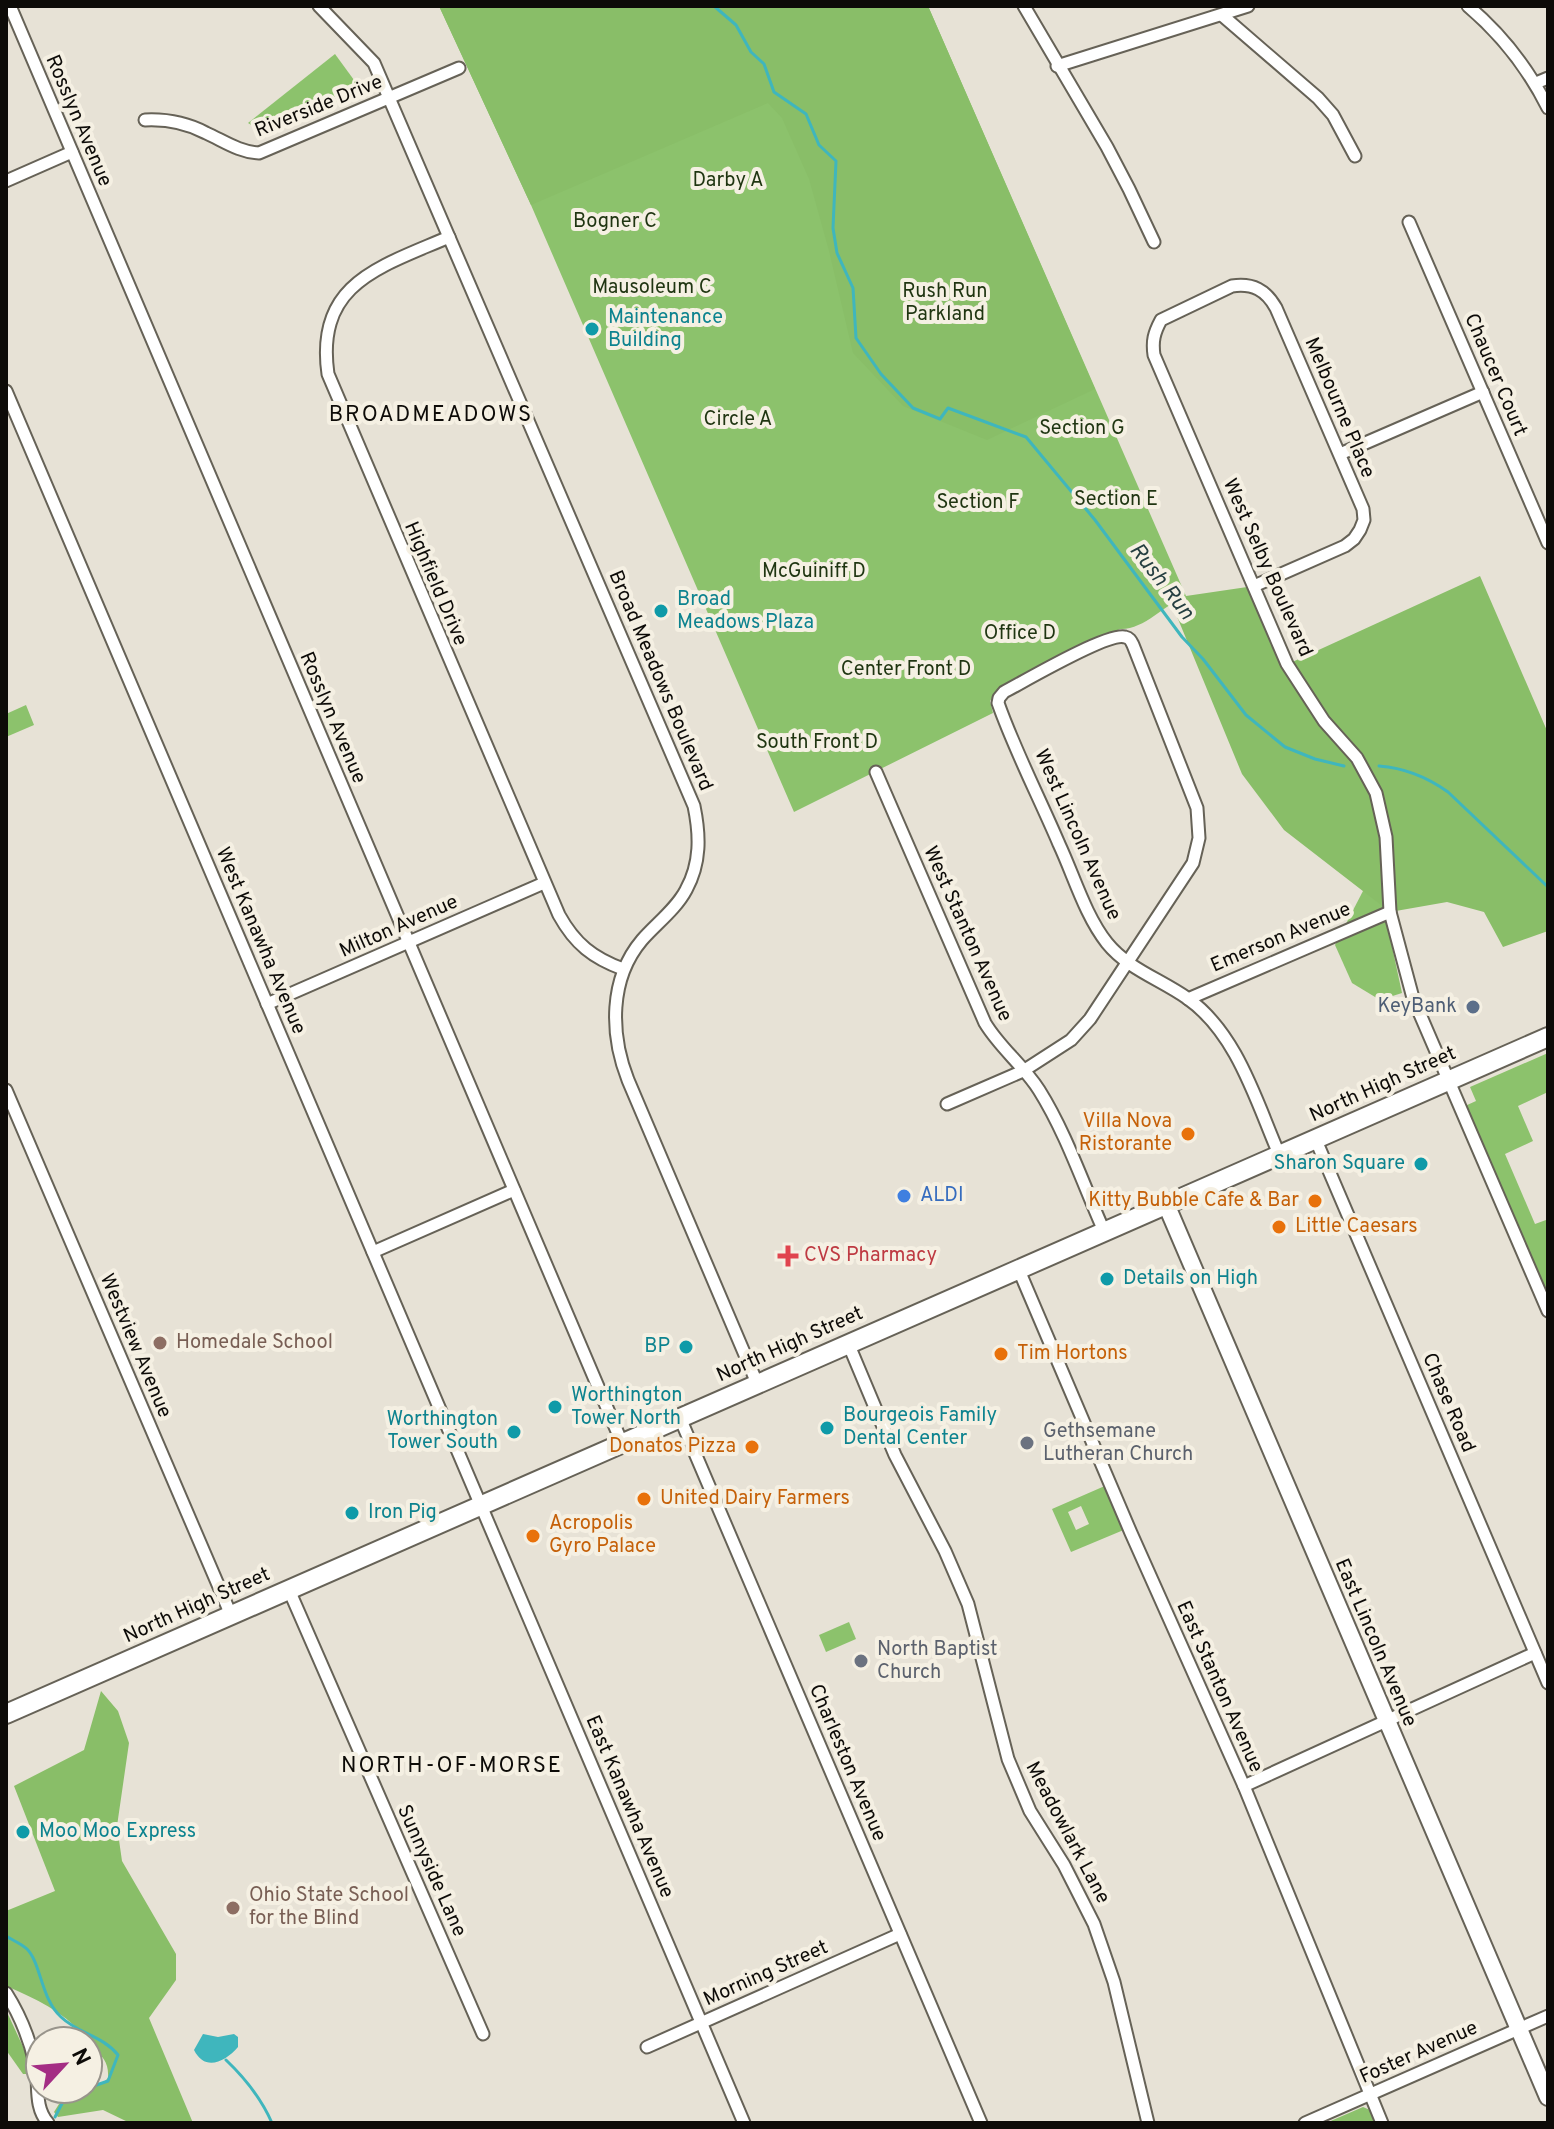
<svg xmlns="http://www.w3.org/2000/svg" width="1554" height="2129" viewBox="0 0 1554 2129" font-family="Overpass,sans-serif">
<rect width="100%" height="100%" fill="#e7e2d6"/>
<!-- green -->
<g fill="#8cc26c" fill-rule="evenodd">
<path d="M439,6H928L1186,596C1164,605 1144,630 1120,629L998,690L990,701L993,713L794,812L531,205Z"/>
<path d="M335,54L362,91L284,126L258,129L248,123Z"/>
<path d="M26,705L34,725L6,737V714Z"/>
<path d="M1379,886L1402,993L1380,1000L1352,983L1335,945L1363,891Z"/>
<path d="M1548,1053V1092L1518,1106L1533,1141L1505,1154L1535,1224L1546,1220L1548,1225V1296L1465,1106L1476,1101L1470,1087Z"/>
<path d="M1107,1485L1126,1529L1071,1552L1052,1509ZM1081,1506L1089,1524L1076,1530L1068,1512Z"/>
<path d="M849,1622L856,1639L826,1652L819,1635Z"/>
<path d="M1363,2107L1370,2110L1376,2123H1326Z"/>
</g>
<!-- forest -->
<g fill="#89be68">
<path d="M439,6H928L1095,389L987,440L903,406L853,353L829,251L809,179L782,118L768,103L531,205Z"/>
<path d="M1480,576L1548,733V931L1503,947L1484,912L1447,902L1390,912L1284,830L1242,774L1171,602L1186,596L1254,586L1288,664Z"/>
<path d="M101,1691L118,1711L129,1743L117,1826L122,1861L176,1954V1980L149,2018L193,2123H130L103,2110L58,2117L54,2112L59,2104L103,2083L108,2078C109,2062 103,2058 93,2046C70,2015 41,2001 6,1986V1911L55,1891L14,1786L84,1750Z"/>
<path d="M6,2010L31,2064V2074H23L6,2050Z"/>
</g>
<!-- water -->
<path fill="#3fb6bd" d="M203,2034L218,2037L234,2034L238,2037V2047C225,2062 205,2072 194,2050Z"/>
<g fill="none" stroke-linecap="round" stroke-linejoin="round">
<!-- stream -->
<g stroke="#3fb6bd" stroke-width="3">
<path d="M714,6L736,25L751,52L764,64L774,92L806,114L819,145L836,161L833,228L837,253L853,288L856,338L881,374L913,408L940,419L948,408L1026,437L1095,520L1182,637L1203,659L1246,715L1285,747L1315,759L1344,766"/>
<path d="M1379,766C1406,768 1427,777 1448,792L1548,887"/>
<path d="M6,1936C12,1940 22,1944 27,1949C41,1963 41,1999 61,2017C79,2034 103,2036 118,2055L108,2081L88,2088"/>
<path d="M226,2060C246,2079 261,2098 272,2123"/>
<path d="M55,2117L66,2096L85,2089"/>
</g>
<defs>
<g id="street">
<path d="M10,6L622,1443"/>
<path d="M319,6L374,63L694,806C700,835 701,863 686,890C676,909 656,924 642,940C609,979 610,1034 628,1080L757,1383"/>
<path d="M1024,6L1107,147L1129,189L1154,242"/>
<path d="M1468,6C1501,34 1528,68 1548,108"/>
<path d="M1223,16L1318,98L1333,115L1355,156"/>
<path d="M1057,66L1248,6"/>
<path d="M1536,83L1548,78"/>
<path d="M145,120C166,119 187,123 206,133C224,141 239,152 259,153L459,68"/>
<path d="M6,181L72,152"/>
<path d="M1409,222L1548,543"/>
<path d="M449,237C380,267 315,283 328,374L559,915C575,944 593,958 623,969"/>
<path d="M6,391L744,2123"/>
<path d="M1340,454L1483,392"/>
<path d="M1254,586L1345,546L1354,539L1360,530L1364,520L1363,509L1276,308C1266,290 1253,283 1232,286L1161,320C1154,333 1152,341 1154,355L1287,664L1324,721L1357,758L1376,793L1386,837L1390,912L1413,998L1548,1311"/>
<path d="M876,772L985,1023C1000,1048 1023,1065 1039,1090C1066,1133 1083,1184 1104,1231"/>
<path d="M1188,999L1390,912"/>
<path d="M267,1004L544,883"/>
<path d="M6,1090L231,1615"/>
<path d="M947,1104L1023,1071L1071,1040L1090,1019L1193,863L1199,838L1197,808L1133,645C1131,641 1130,638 1125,637C1108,632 1023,682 1004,692L999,698L998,703C1015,751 1039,797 1059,844C1074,876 1085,915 1107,943C1128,969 1160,979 1187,998C1237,1033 1256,1101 1279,1154"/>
<path d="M1315,1138L1548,1683"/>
<path d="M373,1252L514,1190"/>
<path d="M1018,1268L1131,1533L1244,1786L1382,2123"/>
<path d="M848,1343L895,1455L945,1551L968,1604L1008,1759L1030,1811L1064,1865L1094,1924L1114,1982L1148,2123"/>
<path d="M680,1418L981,2123"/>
<path d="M289,1590L483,2034"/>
<path d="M1244,1786L1535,1653"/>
<path d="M6,1993C20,2015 29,2037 35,2063C40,2083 33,2106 48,2123"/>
<path d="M647,2047L900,1934"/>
<path d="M1305,2123L1548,2016"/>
</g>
<path id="secondary" d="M1166,1204L1548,2097"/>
<path id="primary" d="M6,1714L1548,1037"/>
</defs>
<!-- street casing -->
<use href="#street" stroke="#666257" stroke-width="15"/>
<!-- secondary casing -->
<use href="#secondary" stroke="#666257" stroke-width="20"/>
<!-- primary casing -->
<use href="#primary" stroke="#666257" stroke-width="22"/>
<!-- street -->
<use href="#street" stroke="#fff" stroke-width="11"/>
<!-- secondary -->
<use href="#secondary" stroke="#fff" stroke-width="16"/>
<!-- primary -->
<use href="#primary" stroke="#fff" stroke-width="18"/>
</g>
<!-- markers -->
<g fill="#0f9aa8" stroke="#f5f0e3" stroke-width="3">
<circle cx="592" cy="329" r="8"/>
<circle cx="661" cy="611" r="8"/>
<circle cx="1421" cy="1164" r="8"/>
<circle cx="1107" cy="1279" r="8"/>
<circle cx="686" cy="1347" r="8"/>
<circle cx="555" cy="1407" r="8"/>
<circle cx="827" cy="1428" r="8"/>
<circle cx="514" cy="1432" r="8"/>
<circle cx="352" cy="1513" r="8"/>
<circle cx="23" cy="1832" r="8"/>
</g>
<circle fill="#5c6f8a" stroke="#f5f0e3" stroke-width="3" cx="1473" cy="1007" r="8"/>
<g fill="#e8710a" stroke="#f5f0e3" stroke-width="3">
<circle cx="1188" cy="1134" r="8"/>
<circle cx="1315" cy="1201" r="8"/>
<circle cx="1279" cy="1227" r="8"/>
<circle cx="1001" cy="1354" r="8"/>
<circle cx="752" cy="1447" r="8"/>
<circle cx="644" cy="1499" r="8"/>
<circle cx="533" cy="1536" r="8"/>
</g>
<circle fill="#3f7fe0" stroke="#f5f0e3" stroke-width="3" cx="904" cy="1196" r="8"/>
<path fill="#e0444e" stroke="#f5f0e3" stroke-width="3" d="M784 1244h8v8h8v8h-8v8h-8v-8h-8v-8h8z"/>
<g fill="#8d6e63" stroke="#f5f0e3" stroke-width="3">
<circle cx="160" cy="1343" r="8"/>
<circle cx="233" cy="1908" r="8"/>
</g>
<g fill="#6b7280" stroke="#f5f0e3" stroke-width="3">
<circle cx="1027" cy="1443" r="8"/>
<circle cx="861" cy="1661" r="8"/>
</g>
<g text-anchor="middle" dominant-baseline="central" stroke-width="8" stroke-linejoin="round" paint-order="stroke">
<!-- street labels -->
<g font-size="20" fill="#0d0b08" stroke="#f5f0e3">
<text transform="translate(319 107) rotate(-22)">Riverside Drive</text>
<text transform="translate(78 121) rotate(67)">Rosslyn Avenue</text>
<text transform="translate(1495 375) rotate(67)">Chaucer Court</text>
<text transform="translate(1339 408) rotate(67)">Melbourne Place</text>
<text transform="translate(1267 568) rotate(66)">West Selby Boulevard</text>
<text transform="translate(435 584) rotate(67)">Highfield Drive</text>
<text transform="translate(660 681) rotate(67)">Broad Meadows Boulevard</text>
<text transform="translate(332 718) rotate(67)">Rosslyn Avenue</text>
<text transform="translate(1077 835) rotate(66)">West Lincoln Avenue</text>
<text transform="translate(399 927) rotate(-24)">Milton Avenue</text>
<text transform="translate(967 934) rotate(66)">West Stanton Avenue</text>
<text transform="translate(1281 938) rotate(-23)">Emerson Avenue</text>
<text transform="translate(260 941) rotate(67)">West Kanawha Avenue</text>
<text transform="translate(1383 1085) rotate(-24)">North High Street</text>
<text transform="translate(790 1345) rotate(-24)">North High Street</text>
<text transform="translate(135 1346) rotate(67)">Westview Avenue</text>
<text transform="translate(1448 1403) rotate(67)">Chase Road</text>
<text transform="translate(197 1606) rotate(-24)">North High Street</text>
<text transform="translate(1375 1643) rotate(67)">East Lincoln Avenue</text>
<text transform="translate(1219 1687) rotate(66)">East Stanton Avenue</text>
<text transform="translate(847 1763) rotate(67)">Charleston Avenue</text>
<text transform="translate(629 1807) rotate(67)">East Kanawha Avenue</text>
<text transform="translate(1067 1833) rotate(62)">Meadowlark Lane</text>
<text transform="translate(431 1871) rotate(66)">Sunnyside Lane</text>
<text transform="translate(766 1974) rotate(-24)">Morning Street</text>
<text transform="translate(1419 2053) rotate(-24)">Foster Avenue</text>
</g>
<!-- park labels -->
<g font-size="20" fill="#1f3511" stroke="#f5f0e3">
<text x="728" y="181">Darby A</text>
<text x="615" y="222">Bogner C</text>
<text x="652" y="288">Mausoleum C</text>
<text x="945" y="292">Rush Run<tspan x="945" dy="23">Parkland</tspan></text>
<text x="738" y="420">Circle A</text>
<text x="1082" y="429">Section G</text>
<text x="1116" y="500">Section E</text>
<text x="978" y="503">Section F</text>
<text x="814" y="572">McGuiniff D</text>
<text x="1020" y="634">Office D</text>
<text x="906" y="670">Center Front D</text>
<text x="817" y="743">South Front D</text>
</g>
<!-- culture labels -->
<g font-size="20" fill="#0d838f" stroke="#f5f0e3" text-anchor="start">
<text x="608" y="318">Maintenance<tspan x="608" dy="23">Building</tspan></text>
<text x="677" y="600">Broad<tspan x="677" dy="23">Meadows Plaza</tspan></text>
<text x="1405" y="1164" text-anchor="end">Sharon Square</text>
<text x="1123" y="1279">Details on High</text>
<text x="670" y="1347" text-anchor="end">BP</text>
<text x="571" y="1396">Worthington<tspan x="571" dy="23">Tower North</tspan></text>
<text x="843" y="1416">Bourgeois Family<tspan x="843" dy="23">Dental Center</tspan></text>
<text x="498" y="1420" text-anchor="end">Worthington<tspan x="498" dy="23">Tower South</tspan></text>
<text x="368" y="1513">Iron Pig</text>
<text x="39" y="1832">Moo Moo Express</text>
</g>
<!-- service labels -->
<g font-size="20" fill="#4e5e75" stroke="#f5f0e3" text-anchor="end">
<text x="1457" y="1007">KeyBank</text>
</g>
<!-- food labels -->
<g font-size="20" fill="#c56008" stroke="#f5f0e3" text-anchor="start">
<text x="1172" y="1122" text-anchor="end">Villa Nova<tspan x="1172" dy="23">Ristorante</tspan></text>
<text x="1299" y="1201" text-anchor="end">Kitty Bubble Cafe &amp; Bar</text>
<text x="1295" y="1227">Little Caesars</text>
<text x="1017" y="1354">Tim Hortons</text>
<text x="736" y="1447" text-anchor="end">Donatos Pizza</text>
<text x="660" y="1499">United Dairy Farmers</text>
<text x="549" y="1524">Acropolis<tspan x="549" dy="23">Gyro Palace</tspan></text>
</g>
<!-- shop labels -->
<g font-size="20" fill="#366cbe" stroke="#f5f0e3" text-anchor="start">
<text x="920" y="1196">ALDI</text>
</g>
<!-- health labels -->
<g font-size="20" fill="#be3a42" stroke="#f5f0e3" text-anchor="start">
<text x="804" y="1256">CVS Pharmacy</text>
</g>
<!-- education labels -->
<g font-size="20" fill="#785e54" stroke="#f5f0e3" text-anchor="start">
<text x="176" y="1343">Homedale School</text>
<text x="249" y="1896">Ohio State School<tspan x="249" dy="23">for the Blind</tspan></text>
</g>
<!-- worship labels -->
<g font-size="20" fill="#5b616d" stroke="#f5f0e3" text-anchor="start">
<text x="1043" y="1432">Gethsemane<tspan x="1043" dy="23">Lutheran Church</tspan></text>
<text x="877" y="1650">North Baptist<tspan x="877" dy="23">Church</tspan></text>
</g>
<!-- neighbourhood labels -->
<g font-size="22" letter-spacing="2" fill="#0d0b08" stroke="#f5f0e3">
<text x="431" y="415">BROADMEADOWS</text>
<text x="452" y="1766">NORTH-OF-MORSE</text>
</g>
<!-- water labels -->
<g font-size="22" font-style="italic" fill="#253f41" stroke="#f5f0e3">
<text transform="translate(1161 582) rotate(52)">Rush Run</text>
</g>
</g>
<!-- border -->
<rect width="1554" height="2129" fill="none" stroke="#0d0b08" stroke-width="16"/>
<!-- north arrow -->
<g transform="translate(64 2065) rotate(64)"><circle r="38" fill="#f5f0e3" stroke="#98948b" stroke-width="2"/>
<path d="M0-6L14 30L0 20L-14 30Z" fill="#a42d84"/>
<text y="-12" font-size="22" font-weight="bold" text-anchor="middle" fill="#0d0b08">N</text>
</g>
</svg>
